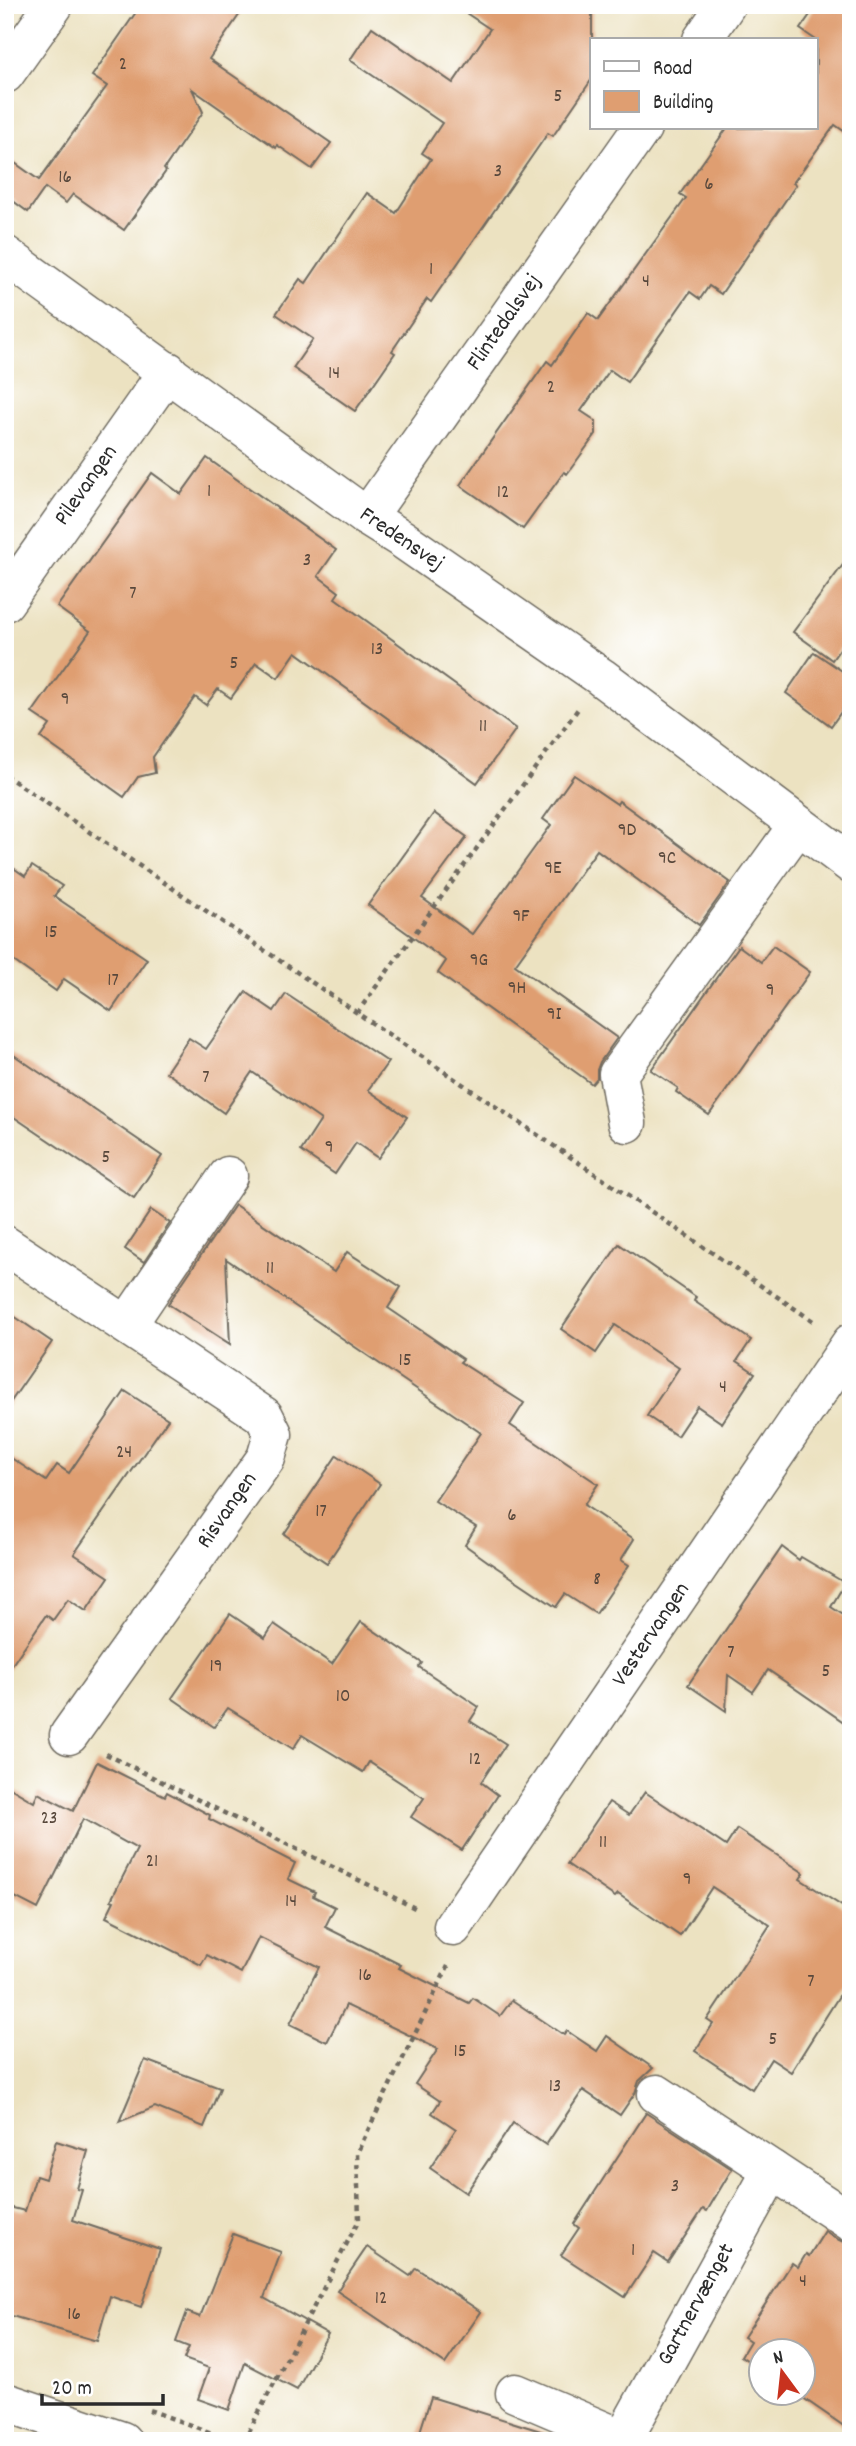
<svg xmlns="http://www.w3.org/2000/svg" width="856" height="2446" viewBox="0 0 856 2446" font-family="Dekko,sans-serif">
<rect width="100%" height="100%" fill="#fff"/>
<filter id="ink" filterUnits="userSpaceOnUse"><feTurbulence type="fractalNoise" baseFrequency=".0143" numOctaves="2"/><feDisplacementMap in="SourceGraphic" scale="14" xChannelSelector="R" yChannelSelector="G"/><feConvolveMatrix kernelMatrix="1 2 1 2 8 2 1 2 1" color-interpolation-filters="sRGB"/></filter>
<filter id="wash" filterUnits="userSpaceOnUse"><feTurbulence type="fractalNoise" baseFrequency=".00686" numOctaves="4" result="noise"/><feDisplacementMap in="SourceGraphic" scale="28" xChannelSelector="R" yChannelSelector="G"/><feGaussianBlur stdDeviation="1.57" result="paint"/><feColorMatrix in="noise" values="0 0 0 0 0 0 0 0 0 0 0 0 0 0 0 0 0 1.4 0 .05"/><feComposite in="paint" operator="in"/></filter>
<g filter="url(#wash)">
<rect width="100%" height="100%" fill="#ece2c1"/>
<g id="blocks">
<!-- building -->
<g fill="#df9e71">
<path d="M141,5H246L209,59L331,143L312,169L277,145L276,148L192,89L203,112L164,169L166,171L124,230L73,194L66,203L45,188L28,212L5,195V156L39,180L107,86L92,76Z"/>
<path d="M454,5H592V79L553,136L548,133L431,302L427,299L392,351L395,353L355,411L293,368L313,339L276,314L300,279L306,283L367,193L396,213L431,159L422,153L442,123L350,60L372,27L453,83L490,29Z"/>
<path d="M817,5H851V136L835,125L793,183L796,185L721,294L709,286L700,299L690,292L627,382L610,370L581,411L596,421V434L567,474L564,472L523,529L460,485L547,361L552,365L588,313L598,320L686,198L680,194L727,128H816V40L800,29Z"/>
<path d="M207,458L336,550L318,576L339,592L335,598L516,729L477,783L296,652L278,678L256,663L231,698L218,689L206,705L195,697L153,757L155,773L138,777L124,797L41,738L50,725L32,713L90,631L57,607L152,473L181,494Z"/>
<path d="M851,554V633L832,660L793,632Z"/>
<path d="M814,652L851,677V698L831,726L786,693Z"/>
<path d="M574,775L617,804L619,801L730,882L699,925L597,850L515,965L617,1038L600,1062L597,1070V1078L592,1084L438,973L446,961L368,905L434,813L467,837L422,898L472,934L551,825L543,819Z"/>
<path d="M5,862L25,876L32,866L62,886L54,896L147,959L111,1011L64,979L56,991L5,955Z"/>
<path d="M739,946L761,962L773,946L810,972L709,1115L676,1092L678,1088L651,1070Z"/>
<path d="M246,992L274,1011L286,994L388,1062L368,1090L407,1117L378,1158L356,1143L335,1174L301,1151L321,1120L252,1072L224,1113L166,1072L189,1038L206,1049Z"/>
<path d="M5,1049L162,1156L134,1198L5,1111Z"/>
<path d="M235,1205L334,1272L347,1252L401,1287L388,1308L463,1359L460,1362L524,1403L510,1425L598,1484L584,1505L634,1539L621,1560L629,1565L596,1614L565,1594L556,1607L490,1563L465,1545L476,1527L435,1501L481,1433L226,1259L230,1344L168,1304Z"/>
<path d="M151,1210L170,1223L144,1262L125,1249Z"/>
<path d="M619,1244L696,1297L694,1301L751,1340L737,1361L755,1373L722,1423L697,1406L677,1436L647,1416L679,1368L615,1325L596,1353L561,1329Z"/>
<path d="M5,1310L52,1342L5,1410Z"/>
<path d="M125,1391L168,1419L74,1554L109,1577L86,1611L68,1599L53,1620L46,1615L5,1675V1454L46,1481L57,1465L69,1473Z"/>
<path d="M337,1455L380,1484L327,1563L284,1534Z"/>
<path d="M782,1547L799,1560L801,1557L845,1583L831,1607L851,1620V1727L768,1670L753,1692L728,1675L726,1711L688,1685Z"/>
<path d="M230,1614L265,1638L274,1624L332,1664L361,1622L422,1663L419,1667L479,1707L470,1721L506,1744L481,1782L498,1795L462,1850L411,1817L424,1798L369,1762L363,1772L302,1735L293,1749L228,1708L214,1727L172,1698Z"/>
<path d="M97,1762L165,1796L167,1792L210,1815L209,1819L295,1863L288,1879L315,1892L313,1896L335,1907L325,1927L401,1965L399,1968L469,2003L473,1998L500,2016L512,2000L564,2035L567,2031L597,2051L607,2036L653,2068L639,2081L635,2093L620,2115L583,2090L546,2145L513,2123L466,2193L430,2168L456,2129L432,2113L440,2101L415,2084L438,2049L346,2005L327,2042L290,2024L319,1967L259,1937L241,1973L207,1955L201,1965L106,1917L114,1901L111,1900L137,1849L83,1819L38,1909L5,1892V1785L34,1802L38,1793L73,1811Z"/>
<path d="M645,1792L726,1846L737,1829L804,1873L800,1879L851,1912V1977L791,2072L771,2059L752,2089L695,2051L713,2024L707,2020L770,1925L712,1887L680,1936L618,1894L615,1897L567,1864L609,1802L629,1815Z"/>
<path d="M145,2060L220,2088L204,2127L155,2107L119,2122Z"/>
<path d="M646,2113L732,2169L707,2211L703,2209L668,2262L654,2253L625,2297L561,2255L579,2228L574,2224Z"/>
<path d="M56,2141L88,2151L77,2189L82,2190L73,2220L160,2249L141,2307L110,2296L97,2341L5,2314V2206L25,2211L36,2176L45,2179Z"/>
<path d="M825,2231L839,2240L851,2244V2431L796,2393H803V2351H761V2370L741,2356L750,2341L744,2337L792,2263L798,2267L806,2254L809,2256Z"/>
<path d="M233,2234L281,2252L264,2298L328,2334L297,2390L245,2363L229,2410L198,2399L209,2368L184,2359L189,2347L176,2342L187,2312L200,2317Z"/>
<path d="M367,2247L410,2276L416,2268L481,2312L445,2364L337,2291Z"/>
<path d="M431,2397L547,2433L546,2441H417Z"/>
</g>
</g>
</g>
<g filter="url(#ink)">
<use href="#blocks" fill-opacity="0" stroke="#6f6b60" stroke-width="2"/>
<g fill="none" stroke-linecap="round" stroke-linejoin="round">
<defs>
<g id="minor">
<path d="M702,40L726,5"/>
<path d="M5,74L54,5"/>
<path d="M5,255L367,517L402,539L601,677L851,864"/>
<path d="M367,517L642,128"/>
<path d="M5,602L168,371"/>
<path d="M627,1123L618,1074L798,825"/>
<path d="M5,1245L264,1416L273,1434L266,1458L69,1735"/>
<path d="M127,1325L228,1176"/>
<path d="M453,1927L851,1343"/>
<path d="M657,2094L851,2222"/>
<path d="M515,2393L623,2439"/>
<path d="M622,2441L772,2170"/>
</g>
<path id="major" d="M5,2402L122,2441"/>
</defs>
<!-- minor casing -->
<use href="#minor" stroke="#6f6b60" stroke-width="41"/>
<!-- major casing -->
<use href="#major" stroke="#6f6b60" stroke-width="41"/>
<!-- path -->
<g stroke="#6f6b60" stroke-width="4.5" stroke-dasharray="5 5" stroke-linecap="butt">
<path d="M5,775L816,1323"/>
<path d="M357,1013L578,709"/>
<path d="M106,1754L417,1909"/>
<path d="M149,2410L234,2441"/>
<path d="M244,2441L359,2220L357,2153L448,1966"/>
</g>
<!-- minor -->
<use href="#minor" stroke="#fff" stroke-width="38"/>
<!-- major -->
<use href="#major" stroke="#fff" stroke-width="38"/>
</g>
</g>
<g text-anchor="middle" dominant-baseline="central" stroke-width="7" stroke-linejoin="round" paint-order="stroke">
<!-- number labels -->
<g font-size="19" fill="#58483c">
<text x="123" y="65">2</text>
<text x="558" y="97">5</text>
<text x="498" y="172">3</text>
<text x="65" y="178">16</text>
<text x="709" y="185">6</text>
<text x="431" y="270">1</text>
<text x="646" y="282">4</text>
<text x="334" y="374">14</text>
<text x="551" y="388">2</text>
<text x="209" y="492">1</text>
<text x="503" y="493">12</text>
<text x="307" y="561">3</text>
<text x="133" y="594">7</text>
<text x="377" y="650">13</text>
<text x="234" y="664">5</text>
<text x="65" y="700">9</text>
<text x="483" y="727">11</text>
<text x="627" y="831">9D</text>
<text x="667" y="859">9C</text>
<text x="553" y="869">9E</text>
<text x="521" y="917">9F</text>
<text x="51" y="933">15</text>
<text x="479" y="961">9G</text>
<text x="113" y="981">17</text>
<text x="517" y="989">9H</text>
<text x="770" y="991">9</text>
<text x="554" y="1015">9I</text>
<text x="206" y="1078">7</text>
<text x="329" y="1148">9</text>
<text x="106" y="1158">5</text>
<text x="270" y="1269">11</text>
<text x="405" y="1361">15</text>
<text x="723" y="1388">4</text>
<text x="124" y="1453">24</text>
<text x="321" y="1512">17</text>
<text x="512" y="1516">6</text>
<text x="597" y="1580">8</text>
<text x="731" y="1653">7</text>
<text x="216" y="1667">19</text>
<text x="826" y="1672">5</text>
<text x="343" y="1697">10</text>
<text x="475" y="1760">12</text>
<text x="49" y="1819">23</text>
<text x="603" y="1843">11</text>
<text x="152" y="1862">21</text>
<text x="687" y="1880">9</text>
<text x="291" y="1902">14</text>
<text x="365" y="1976">16</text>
<text x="811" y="1982">7</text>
<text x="773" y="2040">5</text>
<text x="460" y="2052">15</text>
<text x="555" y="2087">13</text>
<text x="675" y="2187">3</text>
<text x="633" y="2251">1</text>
<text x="803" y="2282">4</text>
<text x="381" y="2299">12</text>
<text x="74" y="2315">16</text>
</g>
<!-- street labels -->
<g font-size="23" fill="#2b2b2b" stroke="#fff">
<text transform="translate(505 323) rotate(-55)">Flintedalsvej</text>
<text transform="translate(87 486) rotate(-55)">Pilevangen</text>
<text transform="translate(401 540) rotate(34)">Fredensvej</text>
<text transform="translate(228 1511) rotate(-55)">Risvangen</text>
<text transform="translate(652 1635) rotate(-56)">Vestervangen</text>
<text transform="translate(697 2305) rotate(-61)">Gartnervænget</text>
</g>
</g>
<!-- margin -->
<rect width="856" height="2446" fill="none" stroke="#fff" stroke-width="28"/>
<!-- legend -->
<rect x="590" y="38" width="228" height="91" fill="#ffffff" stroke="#aaaaaa" stroke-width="2"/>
<rect x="604" y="61" width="35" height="10" fill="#ffffff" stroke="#aaaaaa" stroke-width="2"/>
<text x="653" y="74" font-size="21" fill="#2b2b2b">Road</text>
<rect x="604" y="91" width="35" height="21" fill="#df9e71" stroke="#aaaaaa" stroke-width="2"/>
<text x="653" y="108" font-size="21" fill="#2b2b2b">Building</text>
<!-- north arrow -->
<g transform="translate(782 2372) rotate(345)"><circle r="33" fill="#ffffff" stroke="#aaaaaa" stroke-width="2"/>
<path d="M0-5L12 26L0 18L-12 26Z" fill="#c8321e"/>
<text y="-10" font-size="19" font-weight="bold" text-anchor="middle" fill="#2b2b2b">N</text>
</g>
<!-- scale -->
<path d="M42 2394v10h121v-10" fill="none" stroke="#2b2b2b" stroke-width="3.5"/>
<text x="52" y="2394" font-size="21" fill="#2b2b2b" stroke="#ffffff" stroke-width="5" paint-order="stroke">20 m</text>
</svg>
